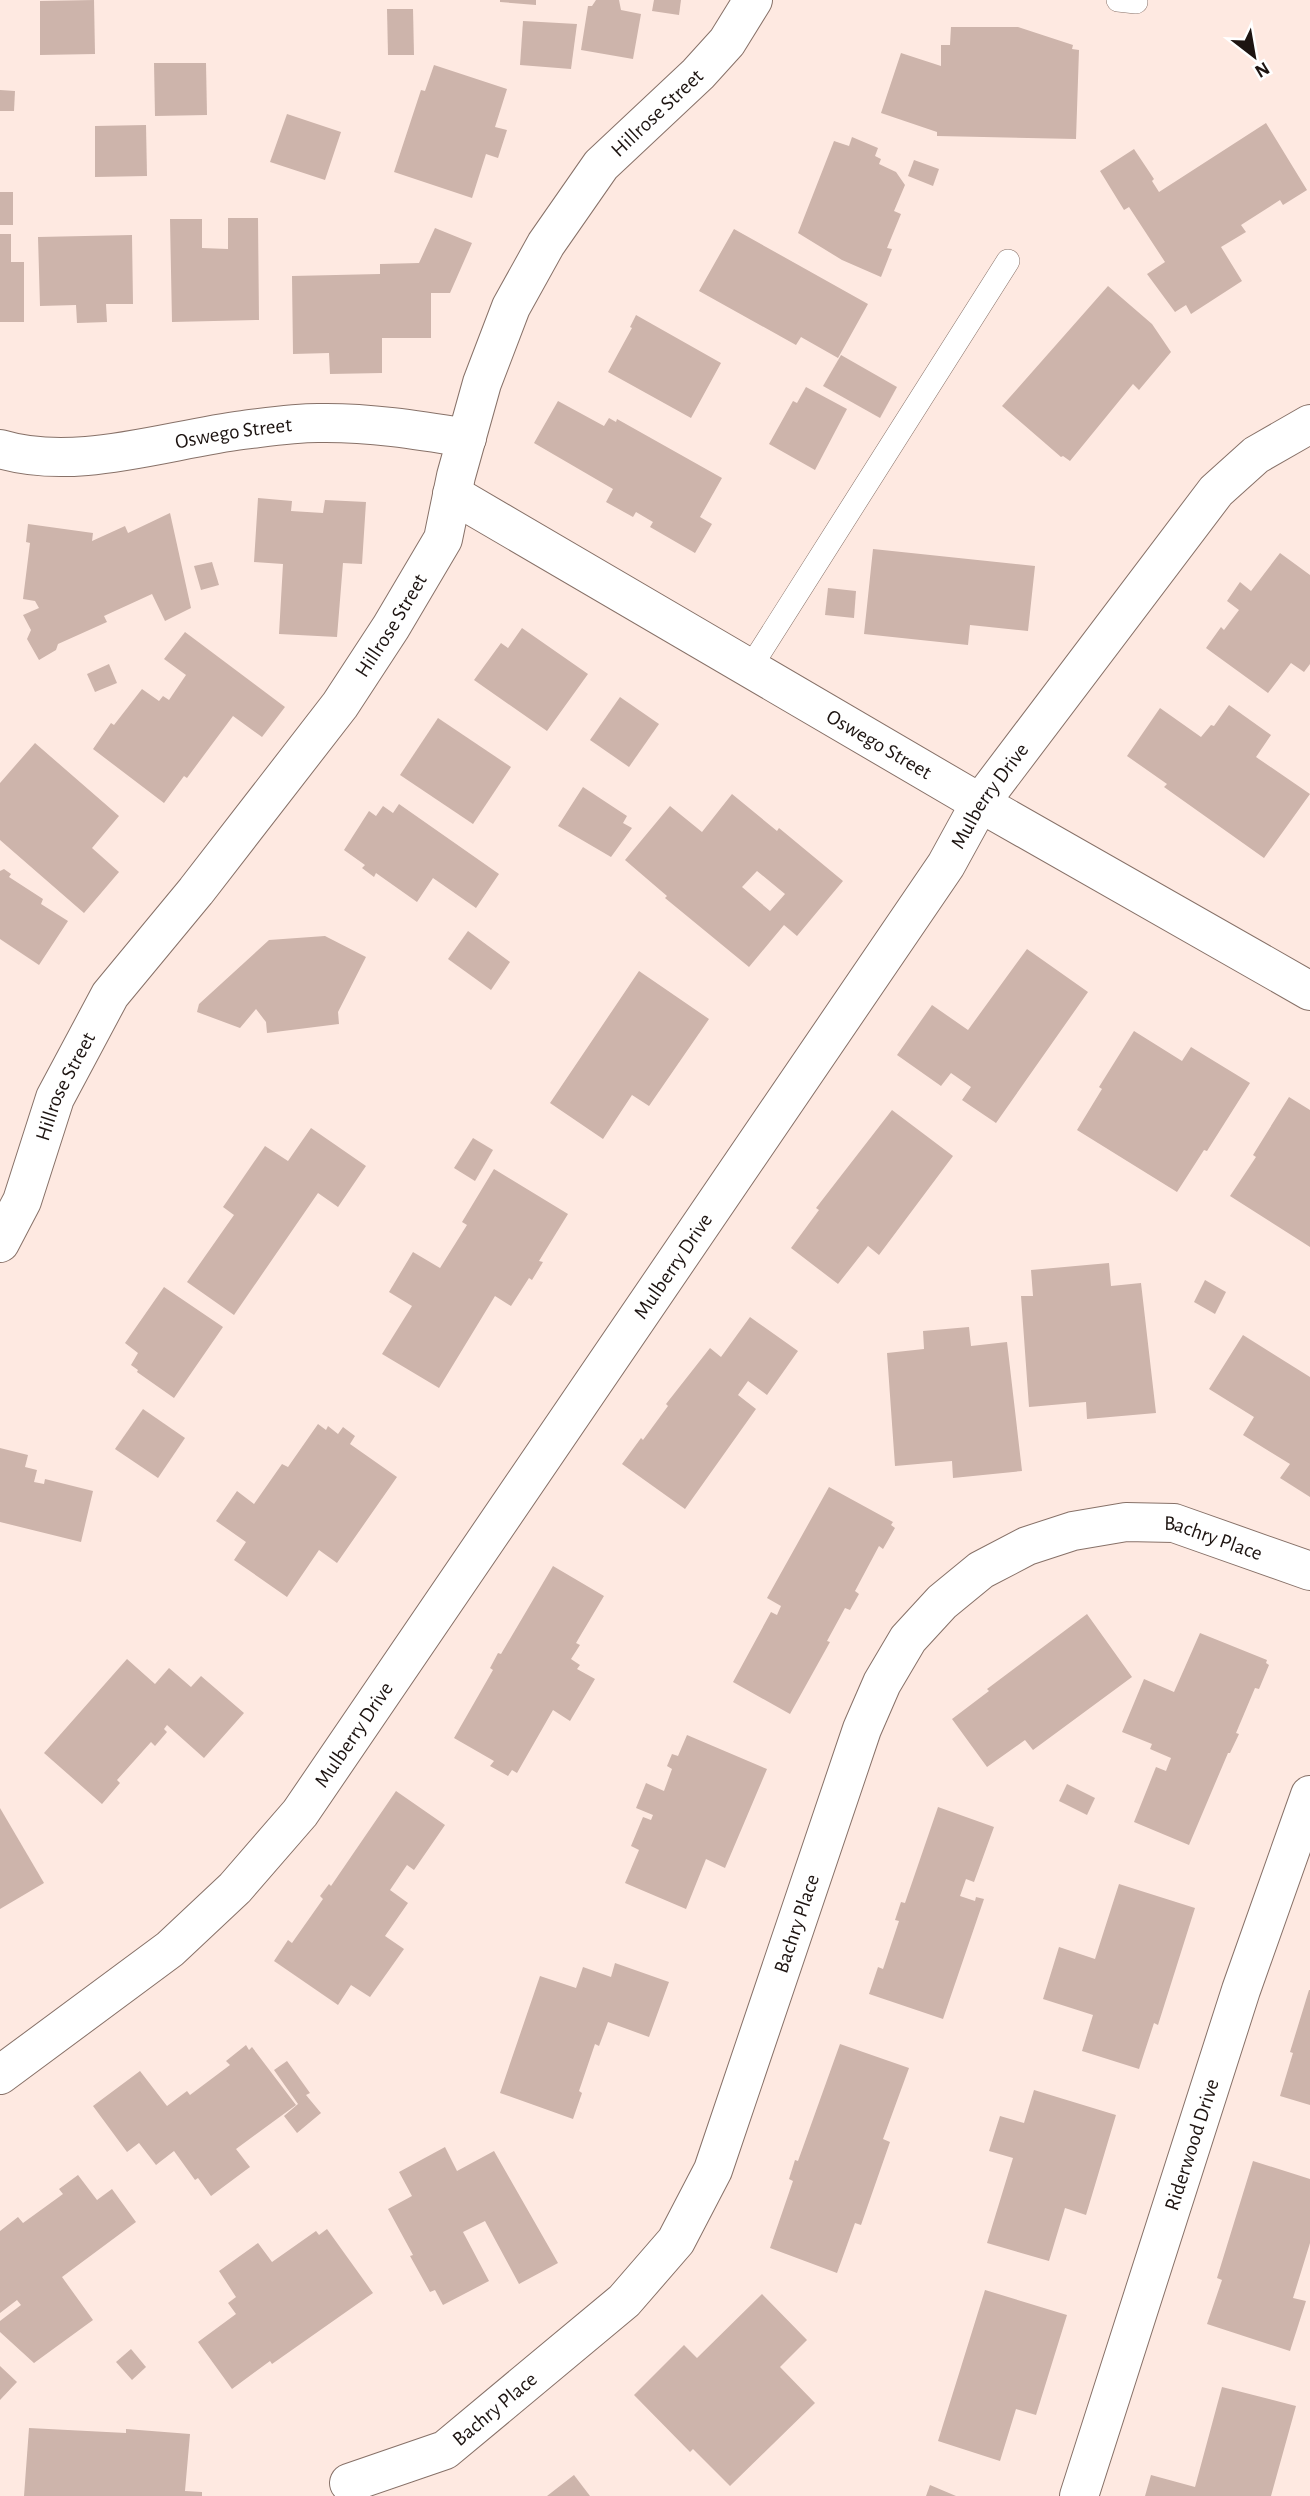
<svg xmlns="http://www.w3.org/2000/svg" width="1310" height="2496" viewBox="0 0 1310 2496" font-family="'Alegreya Sans',sans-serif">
<rect width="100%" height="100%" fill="#fee9e1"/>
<!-- building -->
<g fill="#cdb4ab" fill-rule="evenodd">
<path d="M94,0L95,54L40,55V1Z"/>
<path d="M500,0H536V5L500,2Z"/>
<path d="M596,0H619L621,10L641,14L633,59L581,50L588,6H592Z"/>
<path d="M654,0H681L679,15L652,11Z"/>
<path d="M387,9H413L414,55H388Z"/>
<path d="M523,21L577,24L571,69L520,65Z"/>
<path d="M951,27H1018L1073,45L1072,49L1079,50L1076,139L937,136V132L881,113L901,53L941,66V45H950Z"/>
<path d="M154,63H206L207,115L155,116Z"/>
<path d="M434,65L507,89L495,127L507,130L498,158L486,154L472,198L394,172L421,90L425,91Z"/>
<path d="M0,90L15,91L14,111H0Z"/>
<path d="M287,114L341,132L325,180L270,162Z"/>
<path d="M1266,123L1307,190L1283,205L1280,200L1241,225L1246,232L1221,247L1242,281L1191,314L1186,305L1175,312L1147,274L1165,262L1129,207L1124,210L1100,171L1134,149L1154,179L1152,181L1159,192Z"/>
<path d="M146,125L147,176L95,177V126Z"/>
<path d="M852,137L878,148L875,156L881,159L879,164L896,172L905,185L894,211L901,214L887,248L892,249L881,277L842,260L798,233L834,141L849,146Z"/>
<path d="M914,160L939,169L933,186L908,176Z"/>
<rect x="0" y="192" width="13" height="33"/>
<path d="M228,218H258L259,320L172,322L170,219H202V248L228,249Z"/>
<path d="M435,228L472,243L450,293H431V338H382V373L330,374L329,353L293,354L292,276L380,274V264L419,263Z"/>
<path d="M734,229L868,304L838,358L801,337L796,345L699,291Z"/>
<path d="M0,234H11V262H24V322H0Z"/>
<path d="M132,235L133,304H106L107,322L77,323L76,305L40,306L38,237Z"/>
<path d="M1108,286L1152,324L1171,352L1139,390L1133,384L1070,461L1063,456L1061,457L1002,406Z"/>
<path d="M636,315L721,363L691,418L608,372L632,328L630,327Z"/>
<path d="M841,355L897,387L880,418L823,386Z"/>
<path d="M806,387L847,409L815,470L769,444L793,401L797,403Z"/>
<path d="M558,401L604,426L609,418L616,422L617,419L722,478L700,517L712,524L695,553L650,527L653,522L636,512L633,517L606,502L613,489L534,443Z"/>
<path d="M258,498L292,501L291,511L323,513L325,500L366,502L362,564L343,563L337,637L279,634L283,564L254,562Z"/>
<path d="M170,513L191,608L165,621L152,594L104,616L107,622L58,644L56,650L39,660L27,639L31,630L23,615L39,608L35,601L23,599L30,543L26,542L28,524L93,533L92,541L125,526L128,533Z"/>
<path d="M873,549L1035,566L1028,631L970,625L968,645L864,634Z"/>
<path d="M1280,553L1310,575V664L1304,672L1291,663L1268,693L1206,648L1221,627L1224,630L1239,610L1227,601L1240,582L1251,591Z"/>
<path d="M212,562L219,585L201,590L194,566Z"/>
<path d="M828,588L856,591L854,618L825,615Z"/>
<path d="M522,628L588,674L547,731L474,680L501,643L508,648Z"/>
<path d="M185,632L285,707L262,737L233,716L187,778L184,776L164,803L93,749L111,723L114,725L142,689L159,701L163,696L169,700L186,675L164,659Z"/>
<path d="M109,664L117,683L95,692L87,674Z"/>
<path d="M620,697L659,724L629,767L590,740Z"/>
<path d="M1229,705L1271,735L1256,757L1310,794L1264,858L1164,787L1167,784L1127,756L1160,708L1201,737L1211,725L1214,726Z"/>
<path d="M438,718L511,767L473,824L400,775Z"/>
<path d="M35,743L119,816L92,848L119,872L84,913L0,840V783Z"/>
<path d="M583,787L627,816L623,823L632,828L611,857L558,826Z"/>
<path d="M732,794L777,831L779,828L843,881L797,936L784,925L749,967L665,898L667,896L625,860L670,806L702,832ZM757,871L785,894L770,911L742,887Z"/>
<path d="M399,804L499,874L476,908L433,878L417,902L376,873L374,877L362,868L365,865L344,850L369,811L376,816L383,806L393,813Z"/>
<path d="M4,869L11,874L9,877L43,899L41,904L68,921L39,965L0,939V871Z"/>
<path d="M468,931L510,962L491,990L448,959Z"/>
<path d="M325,936L366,957L338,1012L339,1024L267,1033L266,1022L256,1009L240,1028L197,1012L199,1004L269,940Z"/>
<path d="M1027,949L1088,992L996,1123L962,1100L971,1087L951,1073L941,1086L897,1055L932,1005L968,1030Z"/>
<path d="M639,971L709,1019L649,1106L632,1095L603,1139L550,1103Z"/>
<path d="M1134,1031L1182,1061L1191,1047L1250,1083L1207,1151L1204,1150L1177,1192L1077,1130L1102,1089L1099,1087Z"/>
<path d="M1289,1097L1310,1110V1247L1230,1196L1256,1157L1253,1155Z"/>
<path d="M892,1110L953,1156L879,1255L868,1246L838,1284L791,1248L819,1210L816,1208Z"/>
<path d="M311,1128L366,1166L338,1207L318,1193L234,1315L187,1282L234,1215L223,1207L265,1146L288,1161Z"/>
<path d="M473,1138L493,1150L475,1181L454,1168Z"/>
<path d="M494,1169L568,1214L539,1261L543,1262L532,1280L529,1278L511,1306L495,1296L439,1388L382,1354L412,1306L389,1292L413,1252L440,1268L467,1225L462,1222Z"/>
<path d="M1109,1263L1111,1286L1141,1283L1156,1413L1087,1419L1086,1402L1029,1407L1021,1296H1033L1031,1270Z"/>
<path d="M1205,1280L1226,1292L1215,1314L1194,1302Z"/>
<path d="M164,1287L223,1327L174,1398L137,1372L138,1370L131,1365L138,1353L125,1343Z"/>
<path d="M750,1317L798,1351L767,1395L748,1381L738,1395L756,1409L685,1509L622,1464L641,1438L643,1440L668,1406L666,1404L710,1348L721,1357Z"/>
<path d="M969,1327L971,1346L1007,1342L1022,1471L953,1478L952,1461L895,1466L887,1353L924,1349L923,1331Z"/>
<path d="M1243,1335L1310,1377V1497L1280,1478L1290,1464L1243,1435L1254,1417L1209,1389Z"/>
<path d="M143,1409L185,1438L158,1478L115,1449Z"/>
<path d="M318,1424L326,1430L328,1426L338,1434L343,1427L355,1436L350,1444L397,1477L337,1563L319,1550L287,1597L234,1560L246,1542L216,1521L237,1491L254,1504L282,1464L288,1467Z"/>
<path d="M0,1448L28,1455L25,1467L37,1470L34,1482L44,1484L45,1479L93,1491L81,1542L0,1522Z"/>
<path d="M829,1487L893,1522L891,1525L895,1528L883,1549L879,1546L855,1591L859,1594L850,1610L845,1608L827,1641L830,1642L790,1714L733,1682L771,1612L777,1615L781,1606L767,1598Z"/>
<path d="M553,1566L604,1596L576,1643L580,1645L571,1659L580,1665L577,1669L595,1679L570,1721L553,1710L517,1773L512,1770L508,1776L490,1766L494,1761L454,1738L493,1670L490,1668L498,1653L501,1654Z"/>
<path d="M1087,1614L1132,1677L1033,1750L1025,1740L987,1767L952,1719L989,1691L987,1689Z"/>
<path d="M1200,1633L1267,1660L1266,1663L1269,1665L1259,1689L1255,1688L1236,1733L1239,1734L1230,1753H1228L1189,1845L1134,1822L1156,1767L1166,1771L1171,1758L1150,1749L1152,1744L1122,1732L1144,1679L1174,1692Z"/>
<path d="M127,1659L155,1684L169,1668L191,1687L201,1676L244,1713L204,1758L167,1725L164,1729L167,1732L155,1746L151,1742L117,1780L120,1783L102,1804L44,1753Z"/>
<path d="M687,1735L767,1769L725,1868L706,1859L686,1909L625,1883L639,1850L631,1846L643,1817L651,1820L653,1815L636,1808L646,1783L664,1791L672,1769L667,1766L672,1754L678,1756Z"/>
<path d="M1067,1784L1095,1798L1087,1815L1059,1801Z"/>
<path d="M396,1791L445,1825L414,1870L407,1865L390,1890L408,1903L385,1936L404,1949L370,1997L351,1985L338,2005L274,1961L288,1940L292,1943L323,1899L320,1896L329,1884L331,1886Z"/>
<path d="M938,1807L994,1827L974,1882L966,1879L960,1896L975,1901L976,1897L984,1899L943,2019L869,1994L878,1967L883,1969L899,1921L895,1920L901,1902L905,1903Z"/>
<path d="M0,1808L44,1883L0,1909Z"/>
<path d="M1119,1884L1195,1908L1158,2025L1154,2023L1139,2069L1082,2051L1093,2015L1043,1999L1059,1947L1095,1959Z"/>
<path d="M615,1963L669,1982L649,2037L608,2022L599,2046L595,2044L579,2091L582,2093L573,2119L500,2093L540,1976L576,1988L583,1967L611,1977Z"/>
<path d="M1309,1990H1310V2105L1280,2096L1293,2053L1290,2052Z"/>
<path d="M840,2044L909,2068L883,2139L890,2142L861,2225L855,2223L837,2273L770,2248L793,2181L789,2179L795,2160L798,2161Z"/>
<path d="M246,2045L249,2050L252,2047L296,2105L236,2149L250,2167L211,2196L198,2178L195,2180L174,2151L156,2165L139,2143L127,2152L93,2106L140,2071L167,2106L187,2091L190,2095L230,2065L226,2061Z"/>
<path d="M287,2061L310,2093L306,2095L321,2113L297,2133L284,2116L298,2104L274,2070Z"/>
<path d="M1034,2090L1116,2115L1086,2215L1065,2208L1049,2261L987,2243L1013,2158L989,2151L1000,2116L1024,2123Z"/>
<path d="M445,2147L457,2171L494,2151L558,2263L519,2284L485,2221L463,2232L489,2281L443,2305L435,2290L430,2292L410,2256L413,2255L388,2209L412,2196L399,2172Z"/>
<path d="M1253,2161L1310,2179V2243L1293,2298L1306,2301L1290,2351L1207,2324L1222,2280L1217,2278Z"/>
<path d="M78,2175L97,2200L112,2189L136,2222L62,2277L93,2320L34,2363L0,2332V2321L21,2305L17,2300L0,2313V2231L18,2217L23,2223L63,2194L59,2189Z"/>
<path d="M327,2229L373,2293L272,2364L270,2361L232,2389L198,2342L236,2314L228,2303L236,2297L219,2271L258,2243L272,2262L316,2231L319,2235Z"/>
<path d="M985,2290L1067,2315L1036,2415L1016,2409L1000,2461L938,2441Z"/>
<path d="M762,2294L807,2340L780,2367L815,2403L730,2486L693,2449L690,2452L634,2395L684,2345L697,2358Z"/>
<path d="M131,2349L146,2367L132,2380L116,2362Z"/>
<path d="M0,2366L17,2382L0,2400Z"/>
<path d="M1222,2387L1296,2406L1271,2496H1145L1151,2475L1195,2487Z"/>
<path d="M29,2428L126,2433V2429L190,2434L185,2491L202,2492V2496H24Z"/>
<path d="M574,2475L590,2496H547Z"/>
<path d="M930,2485L956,2496H926Z"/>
</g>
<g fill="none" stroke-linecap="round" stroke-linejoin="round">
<defs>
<g id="lane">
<path d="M1118,0L1136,2"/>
<path d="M750,668L1008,261"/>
</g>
<g id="street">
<path id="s1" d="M0,449C76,472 165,440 243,430C268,427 293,423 318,423C368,422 418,430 467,438"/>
<path id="s2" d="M452,494L980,803L1310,991"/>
<path id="s3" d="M0,1243L22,1201L55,1098L110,995L196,891L340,705L391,627L443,539L456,476L482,383L511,307L546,244L601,165L698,74L727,42L753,0"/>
<path id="s4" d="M0,2075L170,1949L235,1888L300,1813L946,865L980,803L1216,491L1256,455L1310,424"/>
<path id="s5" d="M349,2483L445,2450L624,2301L676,2241L713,2170L862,1729L882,1683L908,1639L942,1602L981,1570L1027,1546L1073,1531L1126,1522L1174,1523L1310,1571"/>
<path id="s6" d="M1079,2496L1241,1990L1310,1795"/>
</g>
</defs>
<!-- lane casing -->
<use href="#lane" stroke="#877168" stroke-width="24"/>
<!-- street casing -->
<use href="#street" stroke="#877168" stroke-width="40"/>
<!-- lane -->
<use href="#lane" stroke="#fff" stroke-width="23"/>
<!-- street -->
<use href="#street" stroke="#fff" stroke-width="38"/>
</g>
<g text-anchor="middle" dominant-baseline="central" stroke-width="5" stroke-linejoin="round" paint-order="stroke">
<!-- street labels -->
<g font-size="21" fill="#1d1411" stroke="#fff">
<text stroke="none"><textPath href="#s3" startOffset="1325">Hillrose Street</textPath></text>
<text stroke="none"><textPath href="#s1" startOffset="236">Oswego Street</textPath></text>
<text stroke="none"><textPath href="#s3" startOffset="737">Hillrose Street</textPath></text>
<text stroke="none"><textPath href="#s2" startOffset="495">Oswego Street</textPath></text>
<text stroke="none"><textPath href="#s4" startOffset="1629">Mulberry Drive</textPath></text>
<text stroke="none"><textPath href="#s3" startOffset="170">Hillrose Street</textPath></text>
<text stroke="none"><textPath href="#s4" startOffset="1062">Mulberry Drive</textPath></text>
<text stroke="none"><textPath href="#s5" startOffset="1405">Bachry Place</textPath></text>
<text stroke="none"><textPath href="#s4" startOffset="495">Mulberry Drive</textPath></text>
<text stroke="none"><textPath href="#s5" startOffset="754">Bachry Place</textPath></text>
<text stroke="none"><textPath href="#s6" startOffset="369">Riderwood Drive</textPath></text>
<text stroke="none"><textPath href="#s5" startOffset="166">Bachry Place</textPath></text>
</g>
</g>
<!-- north arrow -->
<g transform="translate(1254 56) rotate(149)" stroke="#ffffff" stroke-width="5" paint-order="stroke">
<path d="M0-5L12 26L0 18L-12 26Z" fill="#1d1411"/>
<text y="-10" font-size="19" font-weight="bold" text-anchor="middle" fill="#1d1411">N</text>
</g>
</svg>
